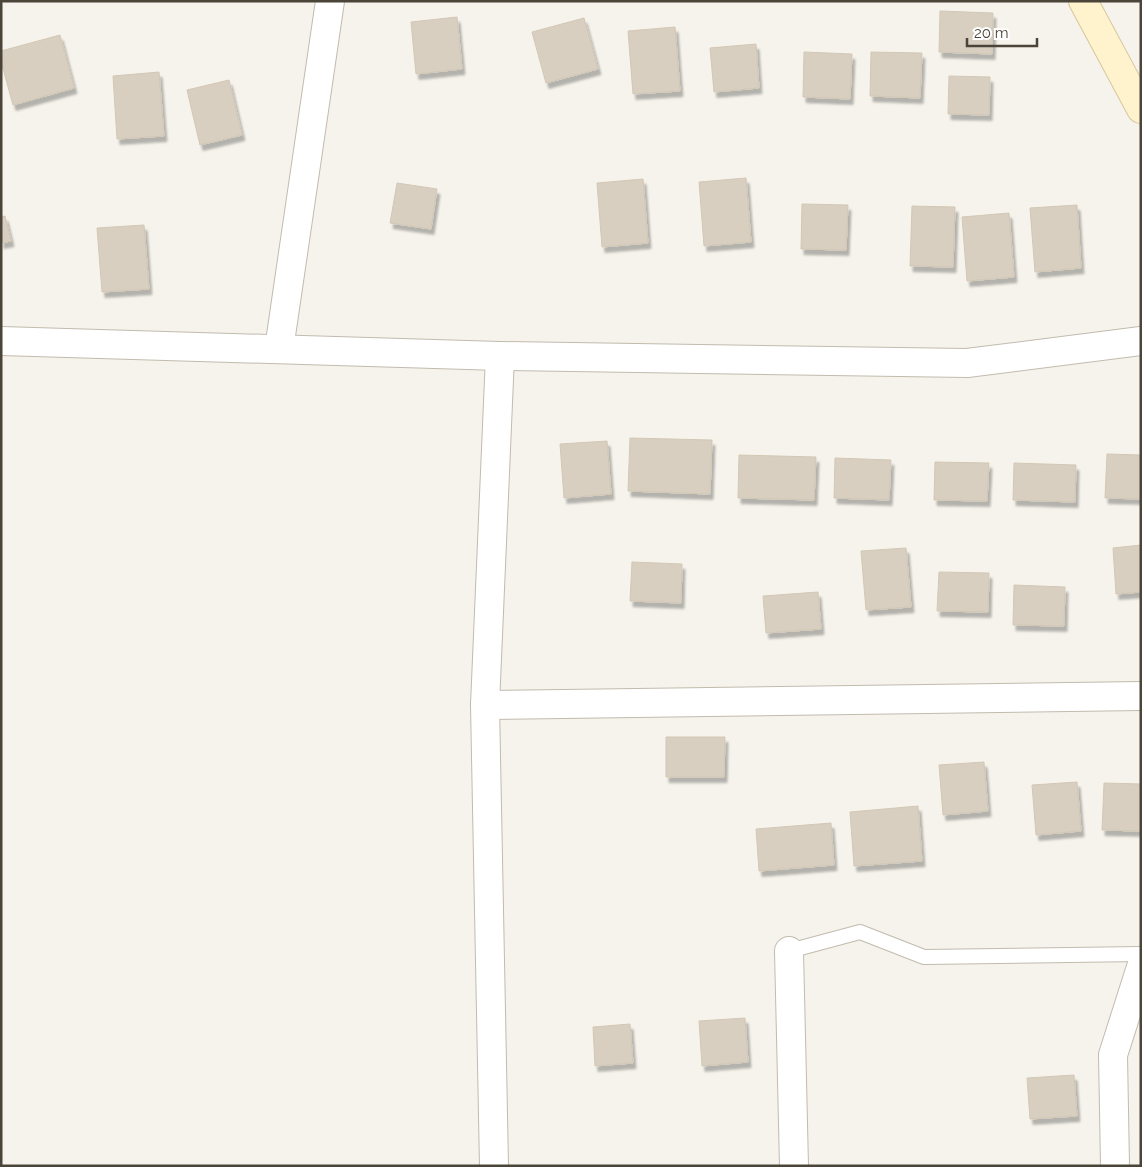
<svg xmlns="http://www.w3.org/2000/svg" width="1142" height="1167" viewBox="0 0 1142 1167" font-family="Raleway,sans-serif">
<defs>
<filter id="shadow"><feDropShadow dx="3" dy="5.5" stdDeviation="1" flood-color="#0004"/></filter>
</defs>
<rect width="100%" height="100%" fill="#f6f3ec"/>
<!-- building -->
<g fill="#d8cfc1" stroke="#d3c7b4" filter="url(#shadow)">
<path d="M940,11L993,13L992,54L939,52Z"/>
<path d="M457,17L462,69L416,74L411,22Z"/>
<path d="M584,18L598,69L546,83L532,32Z"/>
<path d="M675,27L680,91L633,94L628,31Z"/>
<path d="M60,35L74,88L13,105L1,61V51Z"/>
<path d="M756,44L759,88L714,92L710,48Z"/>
<path d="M804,52L852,54L850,99L803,97Z"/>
<path d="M871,52L922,53L920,98L870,96Z"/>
<path d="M159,72L164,136L117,139L113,76Z"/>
<path d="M949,76L990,77L989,115L948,114Z"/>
<path d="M229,80L242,135L200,145L187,90Z"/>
<path d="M746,178L751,242L704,246L699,182Z"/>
<path d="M643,179L648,243L602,247L597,183Z"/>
<path d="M397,183L437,189L431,229L390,223Z"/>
<path d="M802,204L848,205L846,250L801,249Z"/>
<path d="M1077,205L1081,268L1035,272L1030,208Z"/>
<path d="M912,206L955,207L953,267L910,266Z"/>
<path d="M1009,213L1014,277L967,281L962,217Z"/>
<path d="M5,216L11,241L1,243V217Z"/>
<path d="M144,225L149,289L102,292L97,228Z"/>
<path d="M630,438L712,440L710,494L628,491Z"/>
<path d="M607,441L611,494L564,498L560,444Z"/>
<path d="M1107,454L1141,455V499L1105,498Z"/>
<path d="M739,455L816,457L814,500L738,498Z"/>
<path d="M835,458L891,460L889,500L834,498Z"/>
<path d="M935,462L989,463L987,501L934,500Z"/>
<path d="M1014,463L1076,465L1075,502L1013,500Z"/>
<path d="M1141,545V592L1116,594L1113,548Z"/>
<path d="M906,548L911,607L866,610L861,551Z"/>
<path d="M632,562L682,564L681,603L630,601Z"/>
<path d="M939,572L989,573L988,612L937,611Z"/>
<path d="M1014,585L1065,587L1064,626L1013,625Z"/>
<path d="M818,592L821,629L766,633L763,596Z"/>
<path d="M666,737H725L724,777H666Z"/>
<path d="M984,762L988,811L943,815L939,765Z"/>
<path d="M1077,782L1081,831L1036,835L1032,785Z"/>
<path d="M1104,783L1141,784V831L1102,830Z"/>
<path d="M918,806L922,861L854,866L850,812Z"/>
<path d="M831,823L834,865L759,871L756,829Z"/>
<path d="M745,1018L748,1062L702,1066L699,1021Z"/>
<path d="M630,1024L633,1063L595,1066L593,1027Z"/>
<path d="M1074,1075L1077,1116L1030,1119L1027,1078Z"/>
</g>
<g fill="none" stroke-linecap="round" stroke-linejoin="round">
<defs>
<path id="lane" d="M789,951L860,932L924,957L1141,954"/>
<g id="street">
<path d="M1,341L500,356L967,363L1141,341"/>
<path d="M279,349L330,1"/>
<path d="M485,705L1141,696"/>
<path d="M789,951L794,1166"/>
<path d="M494,1166L485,705L500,356"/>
<path d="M1115,1166L1113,1055L1141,967"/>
</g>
<path id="secondary" d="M1083,1L1141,109"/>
</defs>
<!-- lane casing -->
<use href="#lane" stroke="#c2bbae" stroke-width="16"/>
<!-- street casing -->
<use href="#street" stroke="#c2bbae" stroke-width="30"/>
<!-- secondary casing -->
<use href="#secondary" stroke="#d6c79b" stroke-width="30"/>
<!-- lane -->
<use href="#lane" stroke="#fff" stroke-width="14"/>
<!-- street -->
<use href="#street" stroke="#fff" stroke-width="28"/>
<!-- secondary -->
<use href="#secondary" stroke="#fff3cd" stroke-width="28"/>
</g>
<!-- border -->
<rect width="1142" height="1167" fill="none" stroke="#4b4439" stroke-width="5"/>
<!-- scale -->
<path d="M967 38v8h70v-8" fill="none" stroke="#4b4439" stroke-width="2.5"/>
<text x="974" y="38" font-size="15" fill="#4b4439" stroke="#ffffff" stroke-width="4" paint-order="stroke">20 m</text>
</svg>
